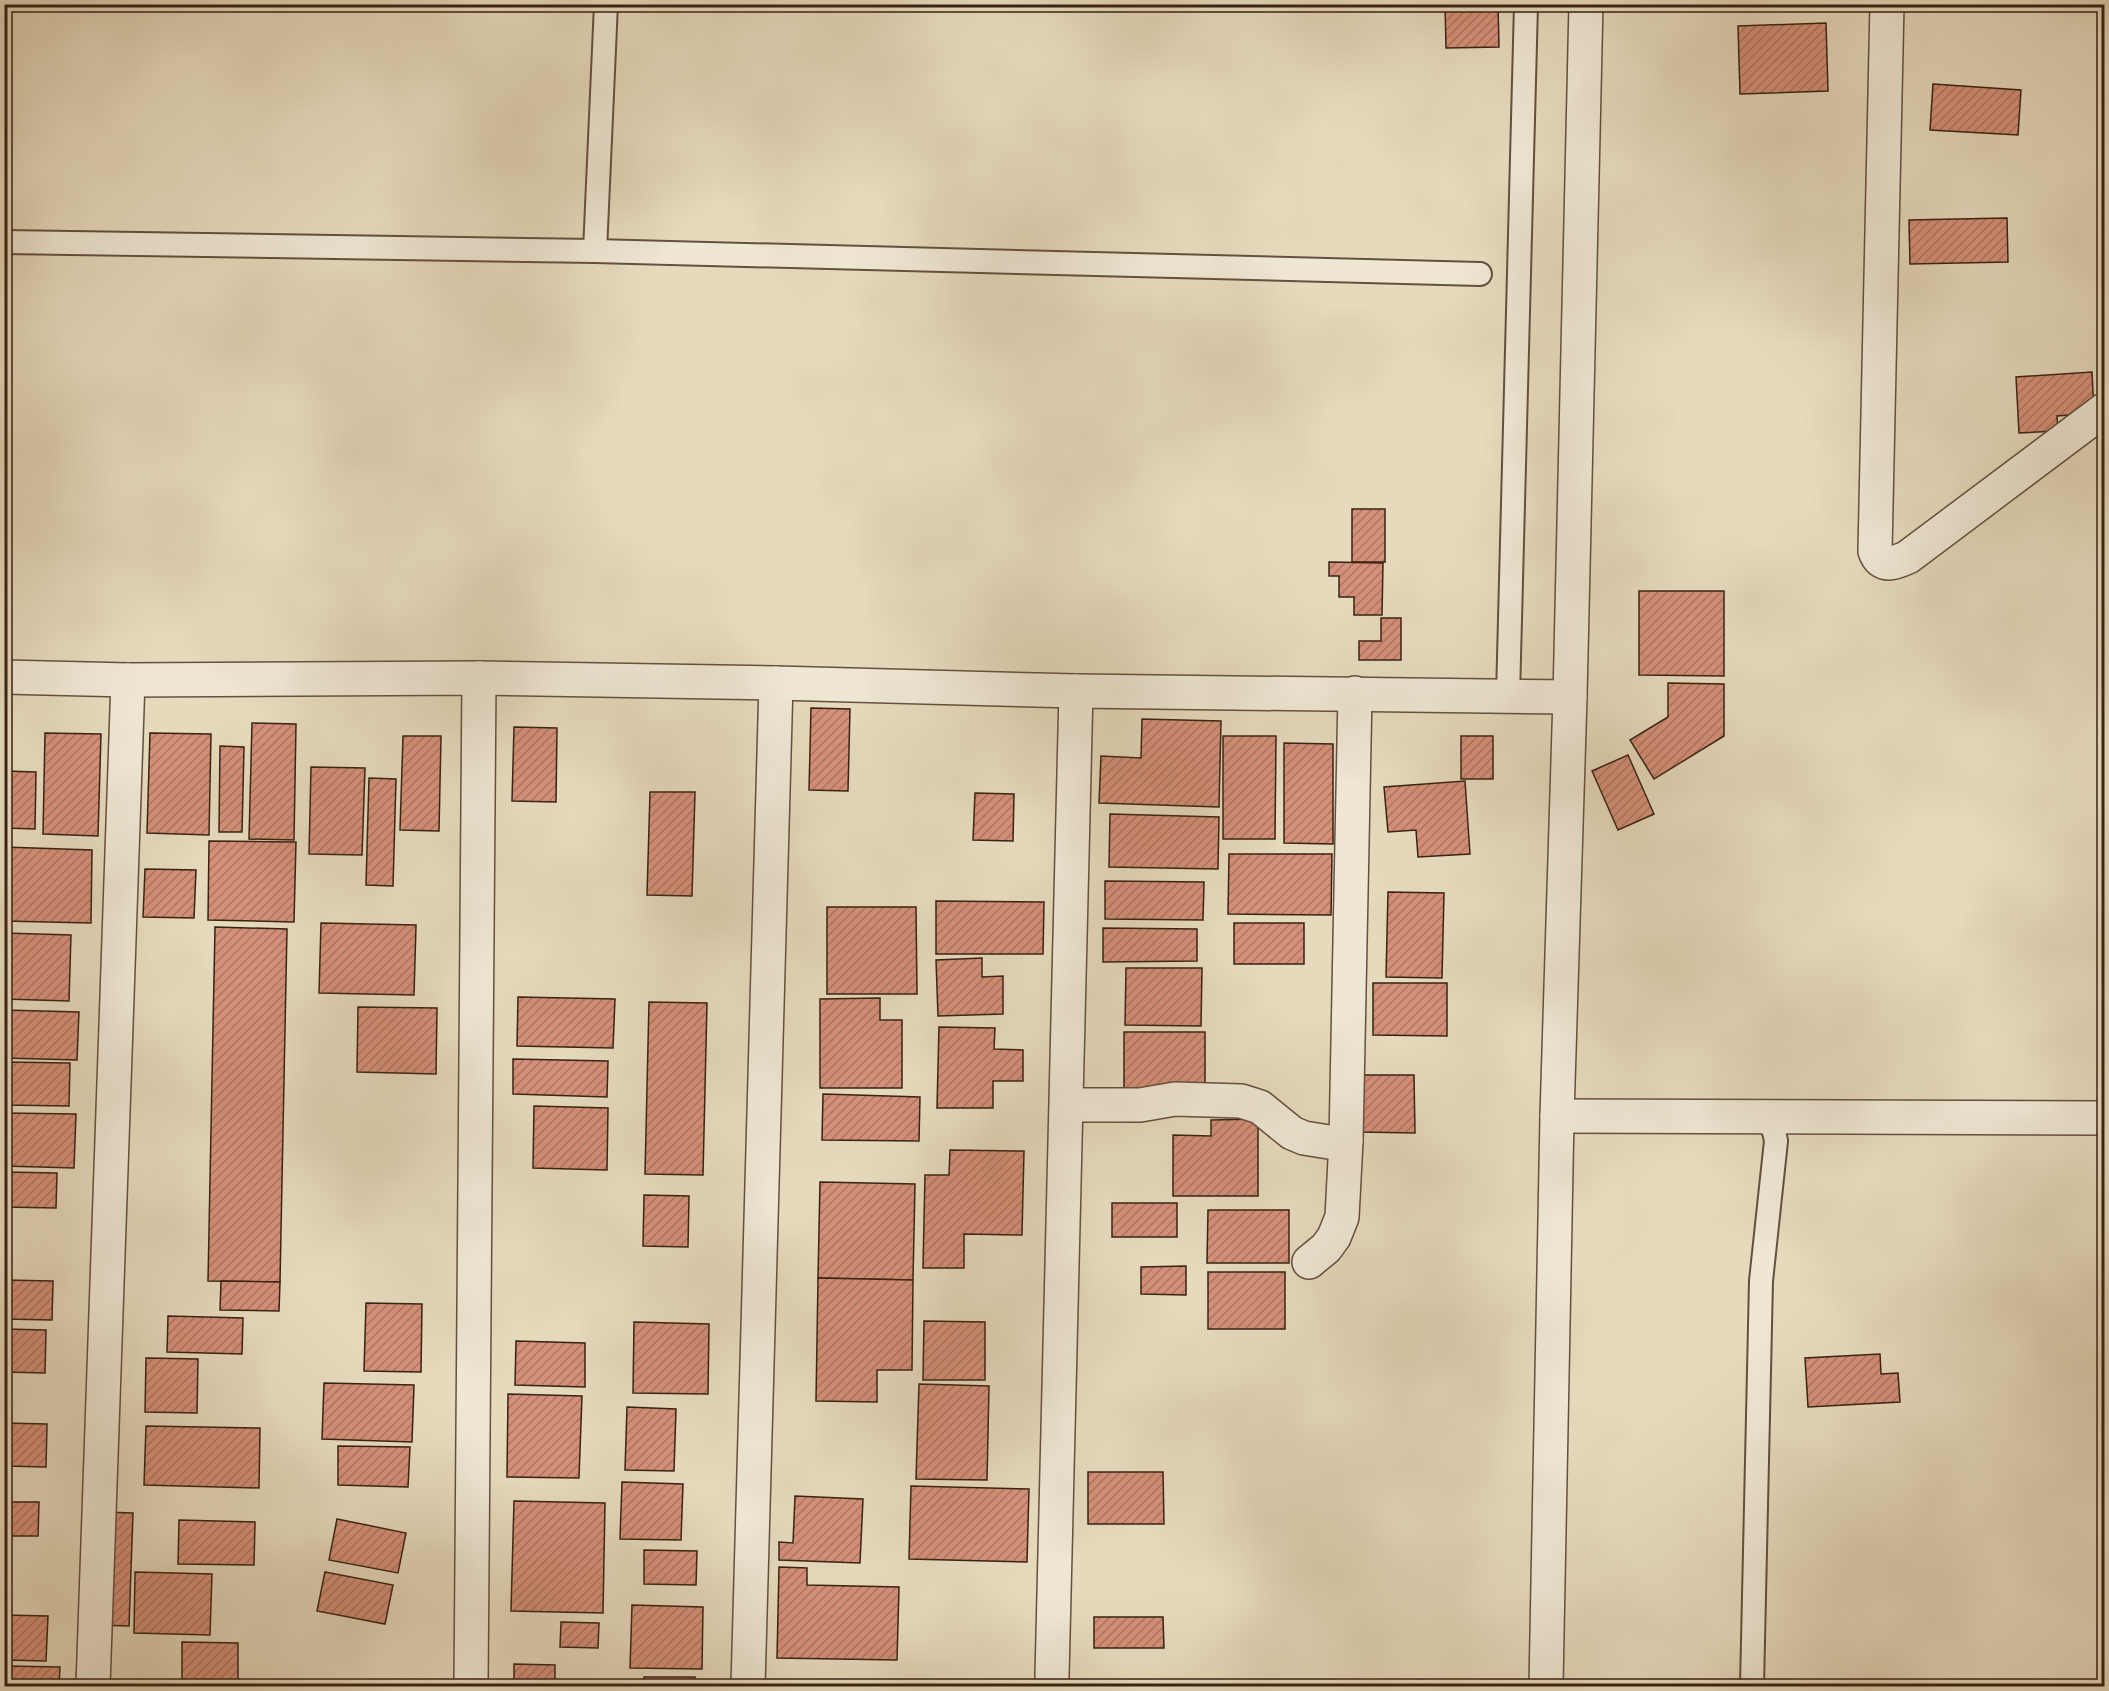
<svg xmlns="http://www.w3.org/2000/svg" width="2109" height="1691" viewBox="0 0 2109 1691" font-family="'EB Garamond',serif">
<defs>
<pattern id="building-hatch" width="6" height="6" patternUnits="userSpaceOnUse" patternTransform="scale(1.5)"><rect width="6" height="6" fill="#d59079"/><path d="M-1 1l2-2M0 6l6-6M5 7l2-2" fill="none" stroke="#ae7562"/></pattern>
</defs>
<rect width="100%" height="100%" fill="#e6dabd"/>
<filter id="stains"><feTurbulence type="fractalNoise" baseFrequency=".00333" numOctaves="4"/><feColorMatrix values="0 0 0 0 .2 0 0 0 0 .09 0 0 0 0 .02 0 0 0 .5 -.17"/></filter>
<radialGradient id="worn" r=".72"><stop offset=".6" stop-color="#630" stop-opacity="0"/><stop offset="1" stop-color="#630" stop-opacity=".3"/></radialGradient>
<!-- building -->
<g fill="url(#building-hatch)" stroke="#382213" stroke-width="1.5">
<path d="M1445,4H1498L1499,47L1446,48Z"/>
<path d="M1826,23L1828,91L1740,94L1738,26Z"/>
<path d="M1933,84L2021,90L2018,135L1930,130Z"/>
<path d="M2007,218L2008,262L1910,264L1909,220Z"/>
<path d="M2092,372L2094,413L2057,416L2058,431L2019,433L2016,377Z"/>
<rect x="1352" y="509" width="33" height="53"/>
<path d="M1329,562L1383,563L1382,615H1354V597H1339V576H1329Z"/>
<path d="M1639,591H1724V676L1639,675Z"/>
<path d="M1381,618H1401V660H1359V641H1381Z"/>
<path d="M1668,683L1724,684V736L1654,779L1630,740L1668,717Z"/>
<path d="M811,708L850,709L848,791L809,790Z"/>
<path d="M1142,719L1221,721L1219,807L1099,803L1101,756L1141,758Z"/>
<path d="M252,723L296,724L294,840L249,839Z"/>
<path d="M514,727L557,728L556,802L512,801Z"/>
<path d="M45,733L101,734L98,836L43,834Z"/>
<path d="M150,733L211,734L209,835L147,833Z"/>
<path d="M403,736H441L439,831L400,830Z"/>
<path d="M1223,736H1276L1275,839H1223Z"/>
<rect x="1461" y="736" width="32" height="43"/>
<path d="M1284,743L1333,744V844L1284,843Z"/>
<path d="M220,746L244,747L242,832H219Z"/>
<path d="M1628,755L1654,814L1618,830L1592,771Z"/>
<path d="M311,767L365,768L362,855L309,854Z"/>
<path d="M4,771L36,772L35,829L4,828Z"/>
<path d="M369,778L396,779L393,886L366,885Z"/>
<path d="M1465,781L1470,854L1418,857L1416,830L1388,832L1384,787Z"/>
<path d="M650,792H695L692,896L647,895Z"/>
<path d="M975,793L1014,794L1013,841L973,840Z"/>
<path d="M1110,814L1219,817L1218,869L1109,867Z"/>
<path d="M209,841L296,842L294,922L208,920Z"/>
<path d="M4,847L92,850L91,923L4,921Z"/>
<path d="M1229,854H1332L1331,915L1228,914Z"/>
<path d="M145,869L196,870L194,918L143,917Z"/>
<path d="M1105,881L1204,882L1203,920L1105,919Z"/>
<path d="M1388,892L1444,893L1442,978L1386,977Z"/>
<path d="M936,901L1044,902L1043,954H936Z"/>
<path d="M827,907H916L917,994H827Z"/>
<path d="M321,923L416,925L414,995L319,993Z"/>
<rect x="1234" y="923" width="70" height="41"/>
<path d="M215,927L287,929L280,1282L208,1281Z"/>
<path d="M1103,928L1197,929V961L1103,962Z"/>
<path d="M4,933L71,935L69,1001L4,999Z"/>
<path d="M982,958V977L1003,976V1014L938,1016L936,960Z"/>
<path d="M1126,968H1202L1201,1026L1125,1025Z"/>
<path d="M1373,983H1447V1036L1373,1035Z"/>
<path d="M518,997L615,999L613,1048L517,1046Z"/>
<path d="M880,998V1020H902V1088H820V999Z"/>
<path d="M649,1002L707,1003L703,1175L645,1174Z"/>
<path d="M358,1007L437,1008L436,1074L357,1072Z"/>
<path d="M4,1010L79,1012L77,1060L4,1058Z"/>
<path d="M939,1027L995,1028L994,1049L1023,1050V1081H993V1108H937Z"/>
<rect x="1124" y="1032" width="81" height="59"/>
<path d="M513,1059L608,1061L607,1097L513,1094Z"/>
<path d="M4,1062L70,1063L69,1106L4,1105Z"/>
<path d="M1360,1075H1414L1415,1133L1360,1132Z"/>
<path d="M823,1094L920,1097L919,1141L822,1140Z"/>
<path d="M534,1106L608,1108L607,1170L533,1168Z"/>
<path d="M4,1113L76,1114L74,1168L4,1166Z"/>
<path d="M1258,1119V1196H1173V1135L1211,1136V1120Z"/>
<path d="M950,1150L1024,1151L1022,1235L964,1234V1268H923L925,1175H949Z"/>
<path d="M4,1172L57,1173L56,1208L4,1207Z"/>
<path d="M820,1182L915,1184L913,1280L818,1278Z"/>
<path d="M644,1195L689,1196L688,1247L643,1246Z"/>
<rect x="1112" y="1203" width="65" height="34"/>
<path d="M1208,1210H1289V1263H1207Z"/>
<path d="M1186,1266V1295L1141,1294V1267Z"/>
<rect x="1208" y="1272" width="77" height="57"/>
<path d="M818,1278L913,1280L912,1370H877V1402L816,1401Z"/>
<path d="M4,1280L53,1281L52,1320L4,1319Z"/>
<path d="M221,1281L280,1282L279,1311L220,1310Z"/>
<path d="M366,1303L422,1304L421,1372L364,1371Z"/>
<path d="M168,1316L243,1318L242,1354L167,1352Z"/>
<path d="M924,1321L985,1322V1380H923Z"/>
<path d="M634,1322L709,1324L708,1394L633,1393Z"/>
<path d="M4,1329L46,1330L45,1373L4,1372Z"/>
<path d="M516,1341L585,1343V1387L515,1385Z"/>
<path d="M1880,1354L1881,1374L1898,1373L1900,1402L1808,1407L1805,1358Z"/>
<path d="M146,1358L198,1359L197,1413L145,1412Z"/>
<path d="M324,1383L414,1385L412,1442L322,1439Z"/>
<path d="M919,1384L989,1386L987,1480L916,1479Z"/>
<path d="M508,1394L582,1396L579,1478L507,1477Z"/>
<path d="M627,1407L676,1409L674,1471L625,1470Z"/>
<path d="M4,1423L47,1424L46,1467L4,1466Z"/>
<path d="M146,1426L260,1428L259,1488L144,1485Z"/>
<path d="M338,1446L410,1447L408,1487L338,1485Z"/>
<path d="M1088,1472H1163L1164,1524H1088Z"/>
<path d="M622,1482L683,1484L681,1540L620,1539Z"/>
<path d="M911,1486L1029,1489L1027,1562L909,1559Z"/>
<path d="M795,1496L863,1499L860,1563L779,1560V1542L793,1543Z"/>
<path d="M514,1501L605,1503L603,1613L511,1611Z"/>
<path d="M4,1502H39L38,1536H4Z"/>
<path d="M103,1512L133,1513L129,1626L98,1625Z"/>
<path d="M337,1519L406,1533L398,1573L329,1560Z"/>
<path d="M179,1520L255,1522L254,1565L178,1564Z"/>
<path d="M644,1550L697,1551L696,1585L644,1584Z"/>
<path d="M779,1567L807,1568V1585L899,1587L897,1660L777,1658Z"/>
<path d="M135,1572L212,1574L210,1635L134,1633Z"/>
<path d="M325,1572L393,1585L385,1624L317,1611Z"/>
<path d="M632,1605L703,1607L702,1669L630,1668Z"/>
<path d="M4,1615L48,1616L46,1661L4,1660Z"/>
<path d="M1094,1617H1163L1164,1648H1094Z"/>
<path d="M561,1622L599,1623L598,1648L560,1647Z"/>
<path d="M182,1642L238,1643V1684L182,1683Z"/>
<path d="M514,1664L555,1665V1686H514Z"/>
<path d="M4,1666L60,1667L59,1686H4Z"/>
<rect x="644" y="1677" width="51" height="9"/>
</g>
<g fill="none" stroke-linecap="round" stroke-linejoin="round">
<defs>
<g id="lane">
<path d="M4,242L595,251L1480,274"/>
<path d="M595,251L606,4"/>
<path d="M1508,696L1526,4"/>
<path d="M1752,1686L1761,1281L1776,1141L1774,1131L1765,1117"/>
</g>
<g id="street">
<path d="M1887,4L1875,551C1881,569 1895,563 1908,557L2104,410"/>
<path d="M4,677L128,680L479,678L776,683L1076,691L1570,697"/>
<path d="M1067,1105H1140L1175,1099L1241,1101L1260,1107L1292,1133L1304,1138L1329,1142L1346,1141"/>
<path d="M1557,1116L2104,1118"/>
<path d="M1309,1262L1326,1248L1334,1237L1342,1217L1346,1141L1355,693"/>
<path d="M1052,1676L1076,691"/>
<path d="M93,1686L128,680"/>
<path d="M471,1686L479,678"/>
<path d="M748,1686L776,683"/>
<path d="M1546,1686L1557,1116L1570,697L1586,4"/>
</g>
</defs>
<!-- lane casing -->
<use href="#lane" stroke="#64503e" stroke-width="26"/>
<!-- street casing -->
<use href="#street" stroke="#64503e" stroke-width="36"/>
<!-- lane -->
<use href="#lane" stroke="#efe7d4" stroke-width="22"/>
<!-- street -->
<use href="#street" stroke="#efe7d4" stroke-width="33"/>
</g>
<!-- margin -->
<rect width="2109" height="1691" fill="none" stroke="#e6dabd" stroke-width="24"/>
<rect x="6" y="6" width="2097" height="1679" fill="none" stroke="#382213" stroke-width="3"/>
<rect x="12" y="12" width="2085" height="1667" fill="none" stroke="#382213" stroke-width="1.5"/>
<rect width="100%" height="100%" filter="url(#stains)"/>
<rect width="100%" height="100%" fill="url(#worn)"/>
</svg>
